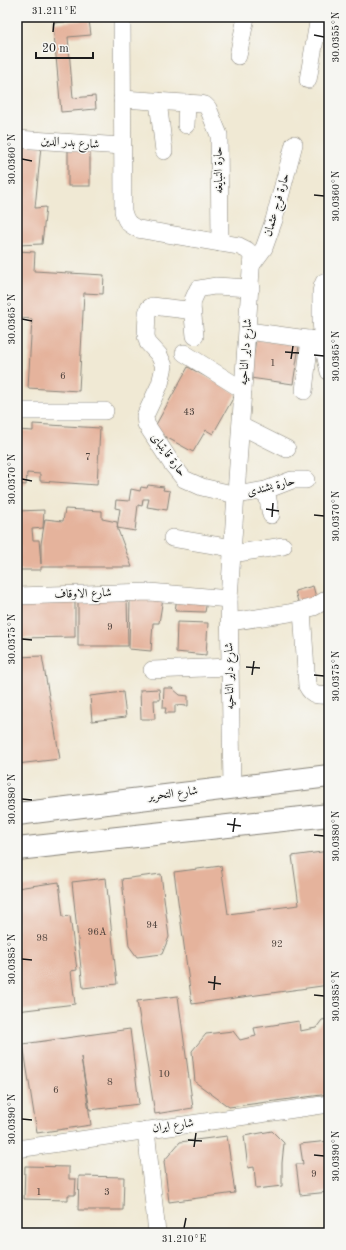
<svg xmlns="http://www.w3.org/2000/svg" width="346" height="1250" viewBox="0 0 346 1250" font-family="'Old Standard TT',Amiri,serif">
<rect width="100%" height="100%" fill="#f6f6f2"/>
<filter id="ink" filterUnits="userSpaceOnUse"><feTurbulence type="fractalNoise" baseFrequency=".025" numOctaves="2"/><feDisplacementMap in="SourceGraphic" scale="8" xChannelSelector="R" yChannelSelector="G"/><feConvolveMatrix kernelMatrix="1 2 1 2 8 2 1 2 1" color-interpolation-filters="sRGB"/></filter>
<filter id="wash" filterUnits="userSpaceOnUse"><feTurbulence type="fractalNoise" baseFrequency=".012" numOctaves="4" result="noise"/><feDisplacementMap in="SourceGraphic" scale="16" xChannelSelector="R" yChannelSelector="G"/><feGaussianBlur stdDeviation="0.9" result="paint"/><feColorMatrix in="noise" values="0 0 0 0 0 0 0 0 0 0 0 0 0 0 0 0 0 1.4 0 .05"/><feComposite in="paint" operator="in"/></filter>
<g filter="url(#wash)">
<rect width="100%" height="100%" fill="#f0e9d4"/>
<g id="blocks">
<!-- building -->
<g fill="#e5b39c">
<path d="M89,20L91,35L68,37L73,98L95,96L96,109L61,112L53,23Z"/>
<path d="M17,144L41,146L35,208L46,207L42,244L17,245Z"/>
<rect x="68" y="150" width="22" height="36"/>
<path d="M17,251L35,252L34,271L104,275L103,294L84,293L79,391L28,388L32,319L17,318Z"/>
<path d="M256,339L299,346L293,384L250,378Z"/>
<path d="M188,367L236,393L213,434L206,430L193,452L153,430Z"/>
<path d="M33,424L100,428L97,485L40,481V474L27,473L26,485L17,484V430L33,431Z"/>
<path d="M148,485L164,487L163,490L170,491L167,510L147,507L149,499H143L142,506L138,505L135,531L117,528L120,509L115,508L116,500L129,501L131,489L140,491L141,487L147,488Z"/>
<path d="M65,509L102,511V519L117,522L118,530L132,567H41V570H17V511L44,510L43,528L32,529L33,540H39L41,564V544L45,519L63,521Z"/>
<path d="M313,586L317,601L299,605L295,591Z"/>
<path d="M127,596L128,646H78V598Z"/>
<path d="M177,597L207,601L205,612L175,611Z"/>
<path d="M75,598V637L19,638L18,601Z"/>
<path d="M130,598H163L159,623H153L151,651L129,649Z"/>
<path d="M177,622L208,623L206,655L176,652Z"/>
<path d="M42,656L60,759L17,764V657Z"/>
<path d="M164,688H172L180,695L188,696V706L175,705V713H165L166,708H163Z"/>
<path d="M159,689L160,700H154L155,719H141L140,690Z"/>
<path d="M123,692L126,717L92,721L90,696Z"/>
<path d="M329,851V985L192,1004L174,872L221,866L228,914L299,905L292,856Z"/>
<path d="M161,874L169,937L162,954L137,957L129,946L122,879Z"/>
<path d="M106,878L117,984L83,988L72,882Z"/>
<path d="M59,882L63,917L70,916L77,970L71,971L75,1004L17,1011V888Z"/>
<path d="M178,996L193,1108L155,1114L137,1001Z"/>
<path d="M329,1019V1094L229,1107L195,1082L192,1051L206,1034L233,1031L240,1040L256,1036L254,1028L299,1021L300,1031L316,1028L322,1020Z"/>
<path d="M130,1029L139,1104L90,1110L81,1057L91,1125L37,1133L23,1044Z"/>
<path d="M272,1131L284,1143L282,1163V1186L256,1189L254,1167L248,1168L244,1136Z"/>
<path d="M227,1136L235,1193L169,1202L164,1161L180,1142Z"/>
<path d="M329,1141V1192L300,1195L296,1164H303L300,1144Z"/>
<path d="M25,1166L69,1167V1179H76L75,1195H68V1200L24,1199Z"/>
<path d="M79,1176L124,1177L123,1210H78Z"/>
</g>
</g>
</g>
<g filter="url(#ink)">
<use href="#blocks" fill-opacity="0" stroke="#868278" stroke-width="1"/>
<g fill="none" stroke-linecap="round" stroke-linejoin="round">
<defs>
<g id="street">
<path d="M122,17L123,211C126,222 128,224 138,229L239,246L247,250L252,255L229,599L232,787"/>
<path d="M238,56L246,17"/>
<path d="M308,80L319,17"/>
<path d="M122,99L201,104L205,105L208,108L219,135L220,243"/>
<path d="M158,101L164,151"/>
<path d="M186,125L187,103"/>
<path d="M17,139L122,146"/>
<path d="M253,263L264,248L274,220L294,144"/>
<path d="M329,280L324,282C320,289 321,296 321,304C320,328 323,348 329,372"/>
<path d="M251,288L215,286L198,289L193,300L192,306L187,310L152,306L149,308L147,313L146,336L148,343L159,355L164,366L160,384L145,416L146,424L172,464L184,479L202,487L236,495L266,490L292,480H306"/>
<path d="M192,306L195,336"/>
<path d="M248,331L322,341"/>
<path d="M184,353L243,390"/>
<path d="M304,391L310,339"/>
<path d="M17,411H105"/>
<path d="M241,426L287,449"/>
<path d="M266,490L271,515"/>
<path d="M172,538L232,548"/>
<path d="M232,554L283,546"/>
<path d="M17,596L150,592L229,599"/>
<path d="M302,610L307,686C312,696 319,696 329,695"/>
<path d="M230,622L289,613L314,607L329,598"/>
<path d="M152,670L230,667"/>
<path d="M146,1130L157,1233"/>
<path d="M17,1149L329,1104"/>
</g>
<g id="primary">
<path d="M17,814L329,776"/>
<path d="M17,849L329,815"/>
</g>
</defs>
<!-- street casing -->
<use href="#street" stroke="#868278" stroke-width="18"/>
<!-- primary casing -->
<use href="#primary" stroke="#868278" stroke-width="24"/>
<!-- street -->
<use href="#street" stroke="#fff" stroke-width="17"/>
<!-- primary -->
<use href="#primary" stroke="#fff" stroke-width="22"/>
</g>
</g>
<!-- ticks -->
<path fill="none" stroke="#1c1c1c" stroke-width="1.5" d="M53,32L54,22M314,35L324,37M22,159L32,161M314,195L324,196M22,319L32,321M285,352L299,353M314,355L324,356M291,359L293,346M22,479L32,481M266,509L279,511M314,515L324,516M272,517L273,503M22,639L32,640M246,667L260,668M252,675L254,661M314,675L324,676M22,799L32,800M227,824L241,826M233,832L235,818M314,835L324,836M22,959L32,960M208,982L221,984M214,990L215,976M314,995L324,996M22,1119L32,1120M188,1140L202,1141M194,1147L196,1133M314,1155L324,1156M184,1228L186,1218"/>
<g text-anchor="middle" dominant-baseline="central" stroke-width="3" stroke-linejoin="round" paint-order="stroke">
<!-- number labels -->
<g font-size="10" fill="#4e423c">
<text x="273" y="363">1</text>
<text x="63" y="376">6</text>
<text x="189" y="412">43</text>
<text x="88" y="457">7</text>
<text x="110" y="627">9</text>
<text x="152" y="925">94</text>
<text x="97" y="932">96A</text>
<text x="42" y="938">98</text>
<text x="277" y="944">92</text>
<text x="164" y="1074">10</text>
<text x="110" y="1082">8</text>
<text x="56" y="1090">6</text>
<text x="314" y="1174">9</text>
<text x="39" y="1192">1</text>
<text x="107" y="1192">3</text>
</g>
<!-- street labels -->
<g font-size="12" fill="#1c1c1c" stroke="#f6f6f2">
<text transform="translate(70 143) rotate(4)">شارع بدر الدين</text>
<text transform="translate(219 170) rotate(-91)">حارة النبايغه</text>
<text transform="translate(277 205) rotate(-74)">حارة فرج عثمان</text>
<text transform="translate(246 352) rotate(-86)">شارع داير الناحيه</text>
<text transform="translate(168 455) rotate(53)">حارة قايتباى</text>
<text transform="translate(271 487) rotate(-14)">حارة بشندى</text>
<text transform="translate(83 594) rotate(-2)">شارع الاوقاف</text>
<text transform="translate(230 676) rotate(-91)">شارع داير الناحيه</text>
<text transform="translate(173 794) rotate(-7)">شارع التحرير</text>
<text transform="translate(173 1126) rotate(-8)">شارع ايران</text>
</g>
</g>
<!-- margin -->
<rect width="346" height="1250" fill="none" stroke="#f6f6f2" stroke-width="44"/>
<!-- scale -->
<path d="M36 52v6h57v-6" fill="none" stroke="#1c1c1c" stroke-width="2"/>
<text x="42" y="52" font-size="12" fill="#1c1c1c" stroke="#f6f6f2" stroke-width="3" paint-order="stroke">20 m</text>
<rect x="22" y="22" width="302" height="1206" fill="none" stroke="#1c1c1c" stroke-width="1.5"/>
<g font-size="10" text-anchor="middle" fill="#1c1c1c">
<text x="54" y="14">31.211°E</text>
<text transform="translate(335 37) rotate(-90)" y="4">30.0355°N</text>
<text transform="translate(11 159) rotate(-90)" y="4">30.0360°N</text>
<text transform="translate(335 196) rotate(-90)" y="4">30.0360°N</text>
<text transform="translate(11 319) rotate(-90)" y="4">30.0365°N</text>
<text transform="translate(335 356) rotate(-90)" y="4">30.0365°N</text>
<text transform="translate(11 479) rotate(-90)" y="4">30.0370°N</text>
<text transform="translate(335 516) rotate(-90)" y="4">30.0370°N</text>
<text transform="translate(11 639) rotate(-90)" y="4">30.0375°N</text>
<text transform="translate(335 676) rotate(-90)" y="4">30.0375°N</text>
<text transform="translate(11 799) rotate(-90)" y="4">30.0380°N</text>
<text transform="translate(335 836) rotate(-90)" y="4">30.0380°N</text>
<text transform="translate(11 959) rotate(-90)" y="4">30.0385°N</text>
<text transform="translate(335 996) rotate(-90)" y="4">30.0385°N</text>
<text transform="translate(11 1119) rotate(-90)" y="4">30.0390°N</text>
<text transform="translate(335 1156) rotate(-90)" y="4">30.0390°N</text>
<text x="184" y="1242">31.210°E</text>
</g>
</svg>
